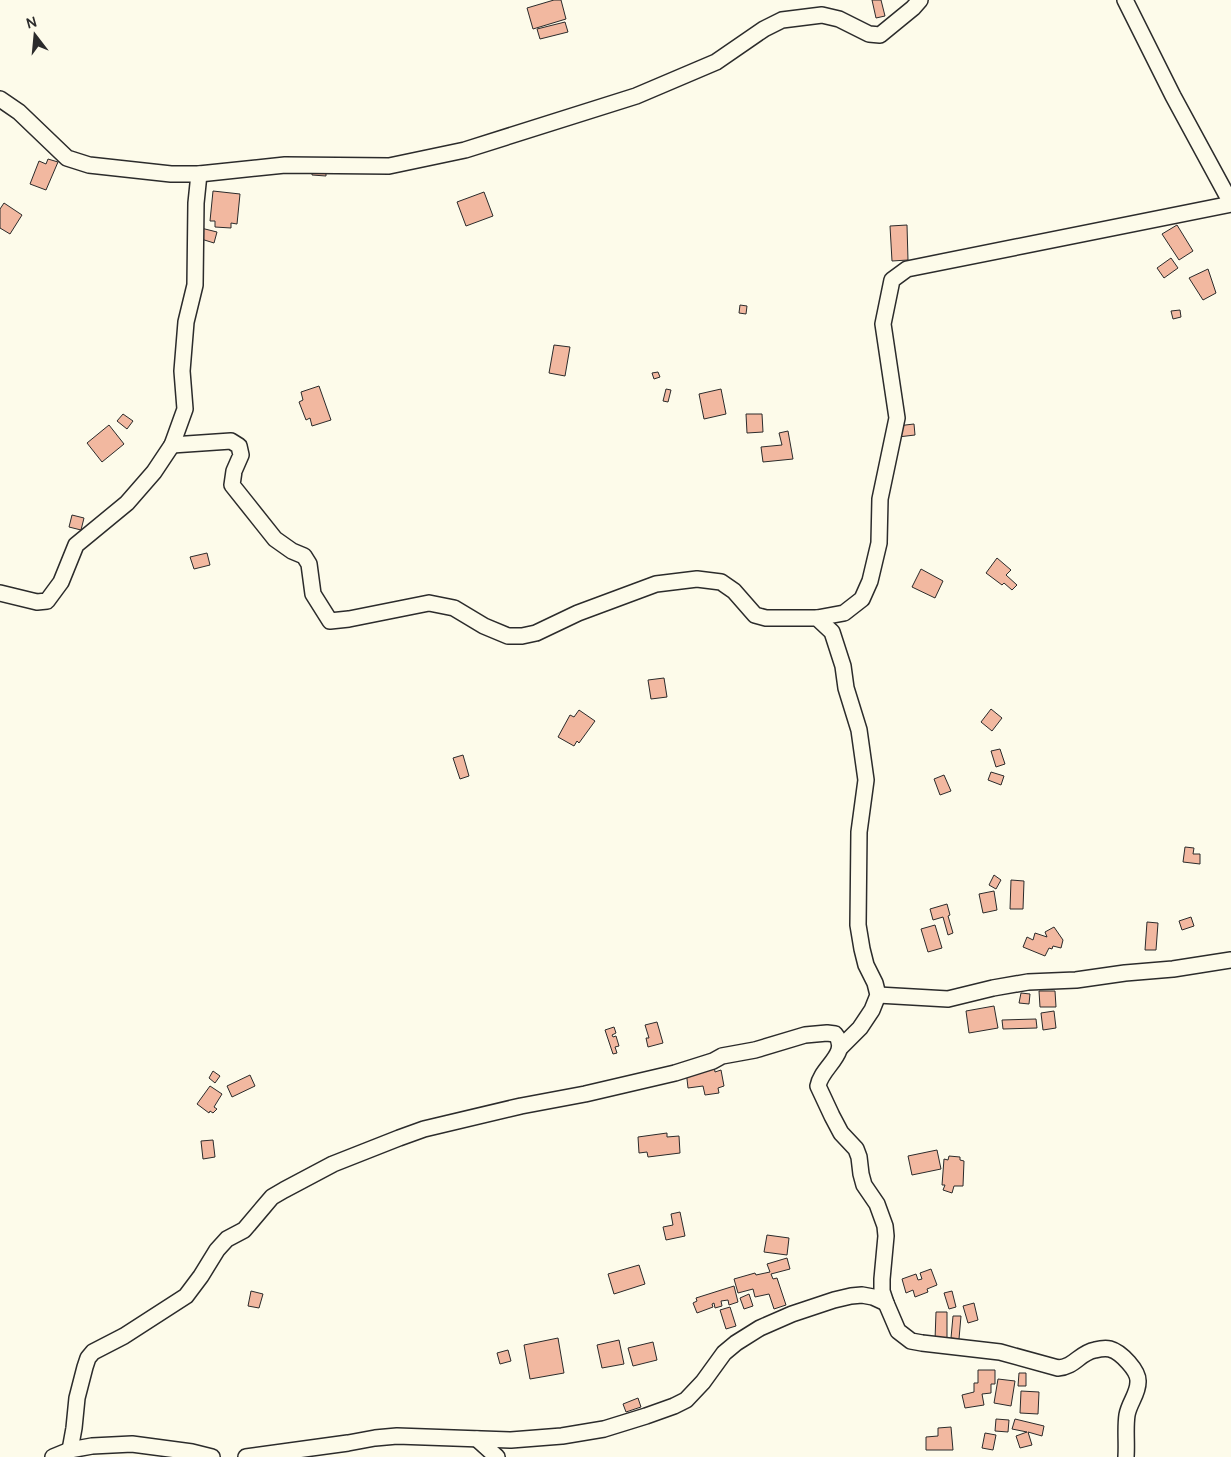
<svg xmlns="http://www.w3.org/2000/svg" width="1231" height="1457" viewBox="0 0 1231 1457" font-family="Manrope,sans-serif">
<rect width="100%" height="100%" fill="#fdfbea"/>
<!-- building -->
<g fill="#f2b8a0" stroke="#2b2b2b">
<path d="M554,0H561L566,19L533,29L527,8Z"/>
<path d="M872,0H881L885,16L876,18Z"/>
<path d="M565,22L568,32L540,39L537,29Z"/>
<path d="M48,159L58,162L46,190L30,184L39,161L46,164Z"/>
<path d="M312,170L326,171V176L312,175Z"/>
<path d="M213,191L240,194L237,224L231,223V228L215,227V221H210Z"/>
<path d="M484,192L493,216L466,226L457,202Z"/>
<path d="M4,203L22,215L10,234L0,228V209Z"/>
<path d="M907,225L908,260L892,261L890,226Z"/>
<path d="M1177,225L1193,251L1179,260L1162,234Z"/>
<path d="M201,228L217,232L214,243L198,238Z"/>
<path d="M1171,258L1178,268L1164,278L1157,268Z"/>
<path d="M1208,269L1216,293L1203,300L1189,278Z"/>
<path d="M740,305L747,306L746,314L739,313Z"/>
<path d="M1180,310L1181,317L1173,319L1171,311Z"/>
<path d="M554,345L570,347L565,376L549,373Z"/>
<path d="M658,372L660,377L654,379L652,373Z"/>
<path d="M319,386L331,420L312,426L310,418L306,420L299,402L303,400L301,392Z"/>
<path d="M666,389L671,390L668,402L663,401Z"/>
<path d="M721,389L726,414L704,419L699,394Z"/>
<path d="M123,414L133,421L127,429L117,421Z"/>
<path d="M746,414H762L763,432L747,433Z"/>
<path d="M914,424L915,435L898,437L897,426Z"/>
<path d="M109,425L124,444L102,462L87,443Z"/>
<path d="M788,431L793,459L763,462L761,447L782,445L779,433Z"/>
<path d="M72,515L84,518L81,530L69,527Z"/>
<path d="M207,553L210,565L194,569L190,557Z"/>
<path d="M997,558L1011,570L1006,575L1017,585L1012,590L1004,583L1002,585L986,573Z"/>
<path d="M921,569L943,581L935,598L912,587Z"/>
<path d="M664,678L667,697L651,699L648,680Z"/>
<path d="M991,709L1002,718L992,731L981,722Z"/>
<path d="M579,710L595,721L579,743L577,741L574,746L558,737L570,715L574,717Z"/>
<path d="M1000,749L1005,764L996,767L991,751Z"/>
<path d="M463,755L469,776L460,779L453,758Z"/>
<path d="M991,772L1004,776L1001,785L988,780Z"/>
<path d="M944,775L951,791L940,795L934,779Z"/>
<path d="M1185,847L1194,848L1193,854H1200V864L1183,862Z"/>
<path d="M994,875L1001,880L996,889L989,885Z"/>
<path d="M1011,880L1024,881L1023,909H1010Z"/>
<path d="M994,891L997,910L983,913L979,894Z"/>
<path d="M947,904L950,915L948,916L953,933L948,935L943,917L933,920L930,909Z"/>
<path d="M1191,917L1194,926L1182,930L1179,921Z"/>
<path d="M1147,922L1158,923L1156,950H1145Z"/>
<path d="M935,925L942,948L928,952L921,929Z"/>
<path d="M1054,927L1063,940L1061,948L1053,946L1052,949L1049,948L1045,956L1023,947L1027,937L1033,940L1035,933L1047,937L1045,932Z"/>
<path d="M1039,991H1055L1056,1007H1040Z"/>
<path d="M1021,993L1030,994L1029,1004L1019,1003Z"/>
<path d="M994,1006L998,1028L969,1033L966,1011Z"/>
<path d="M1054,1011L1056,1028L1043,1030L1041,1013Z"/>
<path d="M1036,1019L1037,1028L1003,1029L1002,1020Z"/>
<path d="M657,1022L663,1043L648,1047L646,1038H649L645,1025Z"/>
<path d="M614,1027L616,1033L612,1035L613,1037L616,1036L619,1046L615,1047L617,1053L613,1054L605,1030Z"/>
<path d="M714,1066L715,1072L721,1070L724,1086L718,1088L719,1093L705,1095L703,1086L688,1088L686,1070Z"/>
<path d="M213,1071L220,1076L215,1083L209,1078Z"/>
<path d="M250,1075L255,1086L232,1097L227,1086Z"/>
<path d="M210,1086L222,1094L214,1107L217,1109L213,1113L210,1111L209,1113L197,1104Z"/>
<path d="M667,1133V1137L679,1136L680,1153L648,1157L647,1152L639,1153L638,1137Z"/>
<path d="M213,1140L215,1157L203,1159L201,1141Z"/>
<path d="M937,1150L941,1169L912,1175L908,1156Z"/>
<path d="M949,1156L960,1157V1160L964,1161L963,1186H954L952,1193L943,1190L945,1185H942L944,1159L948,1160Z"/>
<path d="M680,1212L685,1236L666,1240L663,1227L673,1225L671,1214Z"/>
<path d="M767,1235L789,1238L787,1255L764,1252Z"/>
<path d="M787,1258L790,1269L771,1274L773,1279L777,1278L786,1305L774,1309L769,1294L755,1297L753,1289L738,1293L734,1279L755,1273L756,1275L770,1272L767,1264Z"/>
<path d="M639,1265L645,1284L614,1294L608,1274Z"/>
<path d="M931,1269L937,1285L927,1289L928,1292L915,1297L913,1290L906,1293L902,1279L916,1274L918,1280L922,1279L920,1273Z"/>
<path d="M734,1286L738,1302L729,1305L728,1300L721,1301L722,1306L715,1308L714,1303L712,1304L713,1307L697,1313L693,1303L697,1301L696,1298Z"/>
<path d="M251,1291L263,1294L259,1308L248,1306Z"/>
<path d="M952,1291L956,1307L949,1309L944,1293Z"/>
<path d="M749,1294L753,1306L744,1309L740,1298Z"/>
<path d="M974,1303L978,1320L968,1323L963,1306Z"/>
<path d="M730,1307L736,1326L726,1329L720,1310Z"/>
<path d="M936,1312H947V1341L935,1340Z"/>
<path d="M953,1316H961L959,1339L951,1338Z"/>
<path d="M558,1338L564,1373L530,1379L524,1345Z"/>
<path d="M619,1340L624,1364L602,1368L597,1345Z"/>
<path d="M653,1342L657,1360L633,1366L628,1348Z"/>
<path d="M508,1350L511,1361L500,1364L497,1353Z"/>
<path d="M978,1370H995V1384H991V1393L982,1394L984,1405L965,1408L962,1395L974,1392V1383H978Z"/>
<path d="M1019,1373H1026V1386H1018Z"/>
<path d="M998,1379L1015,1381L1011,1406L994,1403Z"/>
<path d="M1021,1391L1039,1392L1038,1414L1020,1413Z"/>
<path d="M638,1398L641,1407L626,1412L623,1404Z"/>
<path d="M996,1419L1009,1420L1008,1432L995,1431Z"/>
<path d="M1015,1419L1044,1426L1042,1436L1028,1432L1032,1445L1020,1448L1016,1436L1027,1432L1012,1429Z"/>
<path d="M951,1427L953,1450H926V1437L938,1436V1428Z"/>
<path d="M985,1433L996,1435L993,1450L982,1448Z"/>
</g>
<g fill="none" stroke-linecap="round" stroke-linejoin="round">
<defs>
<g id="minor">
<path d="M1125,0L1173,96L1231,203"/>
<path d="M0,99L19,112L67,158L89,165L171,174H199L285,165L389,166L465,150L636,96L716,62L764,29L782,20L822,15L839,19L869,34L880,35L913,8L920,0"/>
<path d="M172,445L231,441L239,446L241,455L234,471L232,485L275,539L292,551L304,556L309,564L313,594L330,621L349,619L429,603L454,608L484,626L508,636H522L536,633L578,613L656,584L697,579L721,582L734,591L755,615L766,618H817L832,632L843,666L846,688L859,730L866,780L859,832L858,925L862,949L866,965L875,983L878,995L872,1010L860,1028L841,1047"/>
<path d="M0,593L37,602L47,601L61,582L76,545L127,503L154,472L172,445L185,409L182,371L186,322L195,285L196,203L199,174"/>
<path d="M817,618L844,613L862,599L870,581L879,543L880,499L897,418L883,324L892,280L907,269L1231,204"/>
<path d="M878,995L948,999L993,988L1028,982L1076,980L1125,973L1173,969L1231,960"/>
<path d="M477,1439L497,1457"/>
<path d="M70,1450L74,1428L77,1398L85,1367L88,1358L93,1352L124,1336L186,1296L201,1276L217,1250L227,1239L244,1230L272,1197L284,1190L333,1164L399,1138L424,1129L521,1106L585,1094L675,1073L713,1061L722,1056L755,1050L805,1035L827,1033L835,1034C851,1053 821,1067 818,1086L832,1116L841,1133L856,1149L859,1157L861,1174L864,1185L877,1204L885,1226L886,1236L882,1279V1291L886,1303L898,1331L911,1341L922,1343L1000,1352L1058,1368C1075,1367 1079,1353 1095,1350C1099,1349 1106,1348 1110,1349C1121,1352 1139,1371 1138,1382C1138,1394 1129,1403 1127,1415C1125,1428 1127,1443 1126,1457"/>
<path d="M53,1457L70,1450L92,1446L132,1444L192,1452L212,1457"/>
<path d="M246,1457L348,1443L375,1438L397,1436L511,1440L562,1436L604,1429L646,1416L674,1406L686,1400L703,1382L724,1353L736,1343L760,1328L792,1314L834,1300L851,1296L862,1295L873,1297L886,1303"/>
</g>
</defs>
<!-- minor casing -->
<use href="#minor" stroke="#2b2b2b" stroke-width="18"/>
<!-- minor -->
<use href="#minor" stroke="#fdfbea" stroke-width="15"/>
</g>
<!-- north arrow -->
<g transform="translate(35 35) rotate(344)" stroke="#fdfbea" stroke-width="4" paint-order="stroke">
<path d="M0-4L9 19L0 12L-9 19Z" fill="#2b2b2b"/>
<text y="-8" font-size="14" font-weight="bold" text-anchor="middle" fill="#2b2b2b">N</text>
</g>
</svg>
